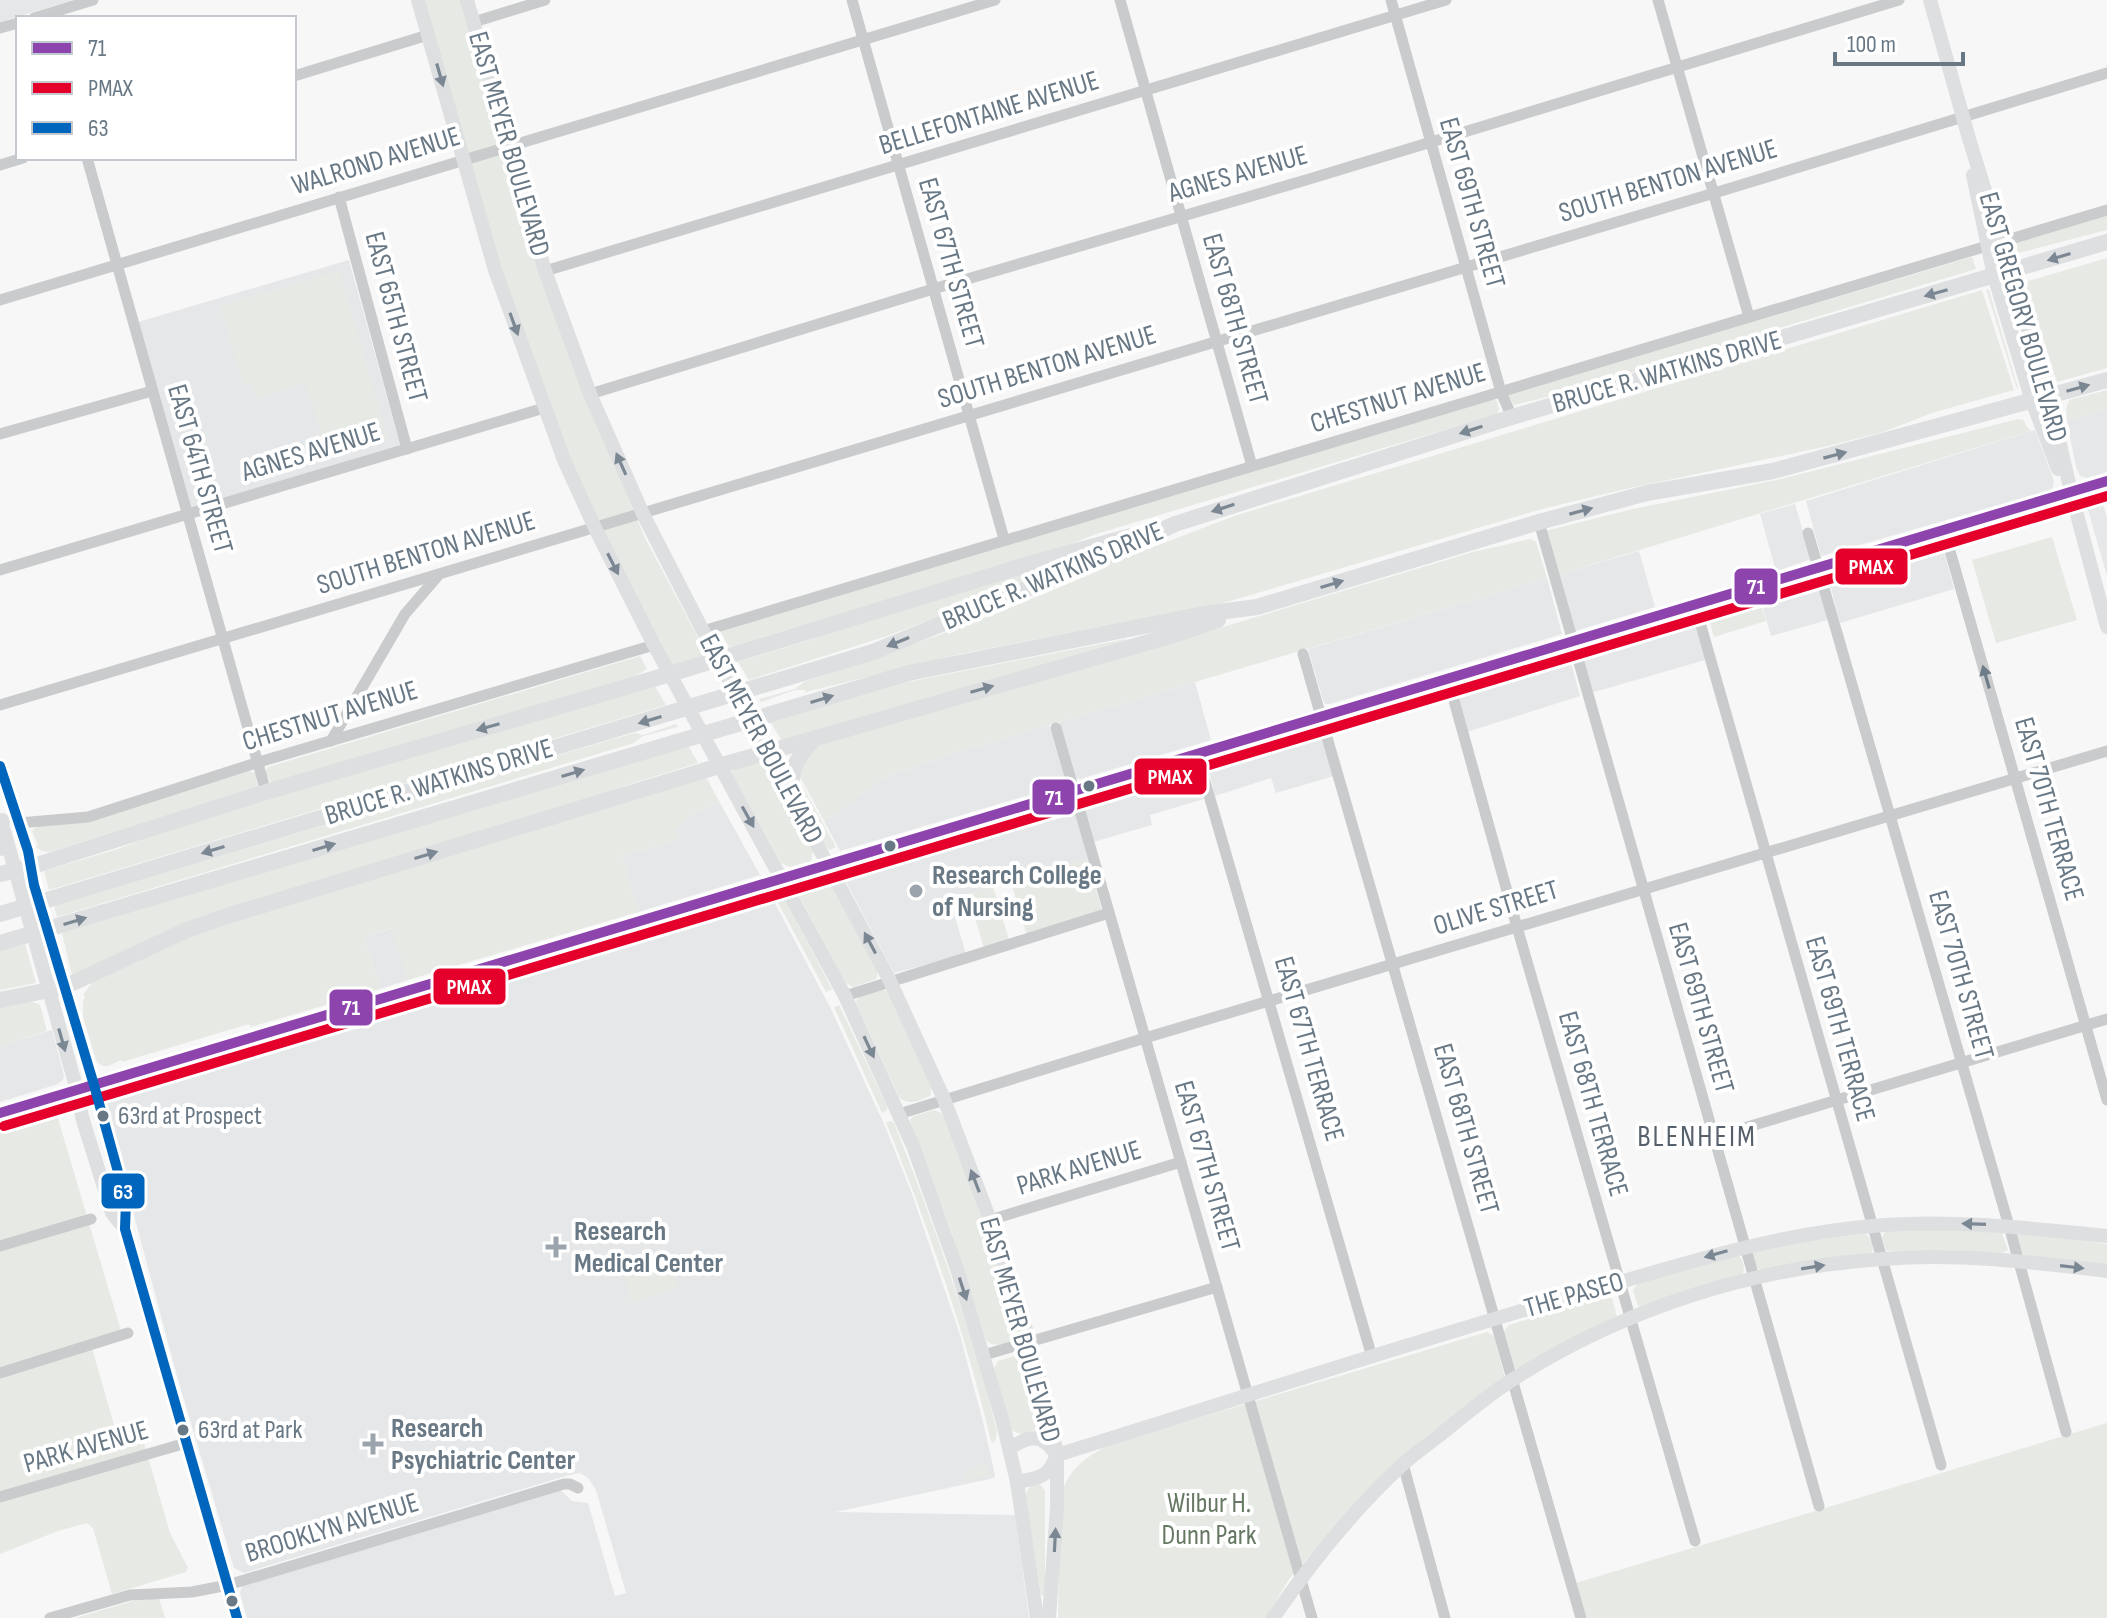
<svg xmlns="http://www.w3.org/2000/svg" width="2107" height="1618" viewBox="0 0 2107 1618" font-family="'Sofia Sans Condensed',sans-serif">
<rect width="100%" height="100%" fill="#f7f7f7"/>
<!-- built -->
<g fill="#e6e7e8">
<path d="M0,0H73L0,22Z"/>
<path d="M349,260L400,445L195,508L190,506L138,322Z"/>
<path d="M2107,410V472L2087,478L2080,476L2076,467L2067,421Z"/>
<path d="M2035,430L2054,481L2053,488L2044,492L1821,556L1806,501Z"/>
<path d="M2100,495L2107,518V576L2085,499Z"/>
<path d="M1795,504L1810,556L1809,560L1776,571L1760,514Z"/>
<path d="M1941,541L1954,589L1840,623L1828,576Z"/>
<path d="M1639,551L1655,607L1575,631L1557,575Z"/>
<path d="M1547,578L1562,634L1330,704H1325L1323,700L1308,649Z"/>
<path d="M1814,579L1817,581L1828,620L1771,636L1759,595Z"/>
<path d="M1688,617L1693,619L1705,660L1591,693L1580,650Z"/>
<path d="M1563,654L1569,656L1580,696L1467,732L1455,689L1458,686Z"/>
<path d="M1195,682L1211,740L1080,779L1076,778L1059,722Z"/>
<path d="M1049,725L1065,779L1063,785L840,851L824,821L887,776L961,751Z"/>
<path d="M1317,728L1319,729L1334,776L1276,793L1271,778L1215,796L1207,762Z"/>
<path d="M1185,768L1191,770L1198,791L1204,799L1150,815L1152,825L1093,842L1082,803L1085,798Z"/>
<path d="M719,801L760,875L638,912L622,856L678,840L674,830L689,817Z"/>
<path d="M1067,804L1071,805L1074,809L1088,859L950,900L966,954L894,973L844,878L846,871Z"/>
<path d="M769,892L831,1009L884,1124L912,1194L960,1335L984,1426L995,1475L994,1478L990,1479L836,1512L1015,1515L1029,1618H247L240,1593L241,1588L245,1584L558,1490L563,1492L572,1501L588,1503L615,1596L626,1593L596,1490L588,1478L580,1473L569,1475L244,1573L234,1568L177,1376L105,1107L108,1095L116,1090L253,1048Z"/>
<path d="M393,928L408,980L380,989L364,937Z"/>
<path d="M52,1030L64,1075L63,1080L58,1084L0,1102V1046Z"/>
</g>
<!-- green -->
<g fill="#e6e9e4">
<path d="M422,0H461L567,350L644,536L705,651L706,655L671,667L580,486L500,269Z"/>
<path d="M2107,215V230L2019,253L2015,252L2013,245L2019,241Z"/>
<path d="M1972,257L1976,269L1564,393L1514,405L1508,395Z"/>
<path d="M2107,258V368L2057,382L2025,282Z"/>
<path d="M339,271L388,440L328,458L306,383L256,398L252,384L244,386L220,306Z"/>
<path d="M2021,283L2025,286L2054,383H2052Z"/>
<path d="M1986,289L1989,290L2018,388L2017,389Z"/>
<path d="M1982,290L2014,390L1935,412L1883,432L1828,446L1621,490L1542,509L1220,604L960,654L806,692L804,690H795L761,702L759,699L795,689L804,682C906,648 1008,611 1107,567L1106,565L1237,515Z"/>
<path d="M2107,390V410L2067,421L2066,409L2069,400Z"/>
<path d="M1492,399L1497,401L1499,410L1497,414L1096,534L1064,547L733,646L729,647L720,631Z"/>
<path d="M2018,419L2024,420L2026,426L2031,431L1557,575L1547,531L1549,530L1633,509L1781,479Z"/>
<path d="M2052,537L2077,620L1996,643L1972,560Z"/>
<path d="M1530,539L1536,542L1547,578L961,751L887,776L824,821L797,771L818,745L1139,652L1473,552Z"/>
<path d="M1097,552L969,605L887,636L749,680L738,662L810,640L862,620Z"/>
<path d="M1760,602L1766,621L1714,637L1709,618Z"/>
<path d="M1126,639V640L783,743L770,721L908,682Z"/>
<path d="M640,656L647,669L635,676L280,783L271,782L265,772L268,767Z"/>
<path d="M653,683L666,705L49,890L44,871L118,849L169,829Z"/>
<path d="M676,724L678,727L643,736L634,743L57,917L54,906L613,739L635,733L643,735Z"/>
<path d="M688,745L698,763L630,784L569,807L72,975L62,933Z"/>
<path d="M762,761L767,764L813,850L811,861L790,867L781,863L731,773L735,769Z"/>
<path d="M249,771L255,773L258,787L50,852L42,851L36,847L38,845L32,831L38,826L85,822Z"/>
<path d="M703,779H707L719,801L689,817L674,830L678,840L622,856L638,912L408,980L392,928L364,937L380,989L251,1027L249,1024L122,1062L121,1060C112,1063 104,1072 96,1060L83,1017V1002L85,996L83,995L94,980L190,934Z"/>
<path d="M802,785L836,847L830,850L827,848L799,795L797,788Z"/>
<path d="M1088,859L1102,911L1027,936L1011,882Z"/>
<path d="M820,878L829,881L878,972L876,979L853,987L845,982L796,890L799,885Z"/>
<path d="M993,887L1009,940L984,948L968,895Z"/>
<path d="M779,893L784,898L832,989L826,992L774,895Z"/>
<path d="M25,944L36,983L0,990V951Z"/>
<path d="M880,989L887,991L931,1087V1095C921,1101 907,1106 899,1097L857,1005L856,1001L860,996Z"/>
<path d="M31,1001L40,1005L47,1031L0,1046V1006Z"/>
<path d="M839,1005L887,1106V1110L882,1113L834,1007Z"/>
<path d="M934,1110L941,1113L944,1118L974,1196L1019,1329L1016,1339C1007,1343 994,1349 986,1340L951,1230L911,1125L910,1120L914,1116Z"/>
<path d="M56,1112L121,1331L90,1341L114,1425L137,1419L170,1533L188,1568L186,1572L112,1594L93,1528L87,1523L58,1531L0,1554V1128Z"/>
<path d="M891,1121L894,1123C934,1224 970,1326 997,1431L996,1439L993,1443L991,1441C965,1332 928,1226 886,1122Z"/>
<path d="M1939,1229L2002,1233L2008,1250L2002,1253L1948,1250L1890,1251L1886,1250L1882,1237L1886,1231Z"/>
<path d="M2022,1232L2107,1244V1266L2024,1255L2022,1252L2017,1235Z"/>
<path d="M1866,1234C1871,1239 1874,1246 1872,1253L1867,1254L1761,1270L1757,1268L1752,1255L1753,1251L1802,1241Z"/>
<path d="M1738,1255C1743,1259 1746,1269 1742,1275L1643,1307L1638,1306L1633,1290L1638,1283Z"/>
<path d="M668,1257L678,1288L632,1303L623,1275L636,1271L635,1268Z"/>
<path d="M1605,1296L1612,1298L1617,1317L1518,1370L1515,1368L1504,1331L1509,1325Z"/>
<path d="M1487,1332L1494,1336L1504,1374V1380L1424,1438L1389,1468L1289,1579L1266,1618H1058L1060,1498C1068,1469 1086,1456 1112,1444Z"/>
<path d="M1018,1355H1022L1027,1361L1041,1420C1038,1434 1021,1438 1011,1429L994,1368L998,1361Z"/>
<path d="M2107,1423V1618H1587L1576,1583Z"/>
<path d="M987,1463L989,1475L963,1481V1475L980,1465Z"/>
<path d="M1035,1484H1040L1045,1491V1596L1041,1595L1026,1499C1026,1491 1027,1488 1035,1484Z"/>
<path d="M159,1598L165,1618H75L133,1601Z"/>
</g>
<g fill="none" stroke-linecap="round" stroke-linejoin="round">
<!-- minor -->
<g stroke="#cacbcc" stroke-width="11">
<path d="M852,0L1004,539"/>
<path d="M1120,0L1252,466"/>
<path d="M1391,0L1501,392L1512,417"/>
<path d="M1658,0L1749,317"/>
<path d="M34,18L93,0"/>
<path d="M474,22L545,0"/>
<path d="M0,28L18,23"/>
<path d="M294,76L428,35"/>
<path d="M87,158L266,792"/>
<path d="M0,165L23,158"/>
<path d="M339,197L407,449"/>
<path d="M545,271L1446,0"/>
<path d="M0,300L995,0"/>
<path d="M590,394L933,289L1306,180L1899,0"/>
<path d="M0,434L152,391"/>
<path d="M1539,522L1819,1506"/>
<path d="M1944,530L2107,1100"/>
<path d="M1808,533L2009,1226L2066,1432"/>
<path d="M0,570L544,408"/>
<path d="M1695,605L1941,1465"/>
<path d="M703,631L2107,210"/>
<path d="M1303,654L1581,1618"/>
<path d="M1448,679L1517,927L1695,1541"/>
<path d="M0,705L1721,191L2107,73"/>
<path d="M1056,728L1312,1618"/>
<path d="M331,741L405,614L437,577"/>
<path d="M1197,754L1372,1357"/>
<path d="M19,823L88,817L259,762L654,645"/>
<path d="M845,996L1109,913"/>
<path d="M899,1114L1145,1038L2107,751"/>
<path d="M1714,1137L2107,1019"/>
<path d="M990,1220L1181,1162"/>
<path d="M0,1246L91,1219"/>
<path d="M984,1355L1217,1287"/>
<path d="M0,1373L128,1333"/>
<path d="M1403,1464L1445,1618"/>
<path d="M0,1497L186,1443"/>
<path d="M50,1618L130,1595L192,1592L228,1585L564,1484H570L578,1488"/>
</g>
<!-- major -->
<g stroke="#dedfe0" stroke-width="14">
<path d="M418,0L495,270L564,460L595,528L654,645L845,996L913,1146L957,1269L1002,1419L1017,1482L1037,1618"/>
<path d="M467,0L545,271L590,394L643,514L703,631L890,981L944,1099L990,1220L1030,1342L1048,1411L1057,1455V1507L1049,1618"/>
<path d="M1930,0L1970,142L2049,397L2071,492L2107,627"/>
<path d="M1973,175L1994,276L2032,401L2058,469"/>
<path d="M0,766L28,851L34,885L94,1085L126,1201L125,1229L237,1618"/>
<path d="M4,831L77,1090L82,1117L112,1213L125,1229"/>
<path d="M0,1113L2107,481"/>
<path d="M1010,1448C1030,1435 1041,1433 1056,1454"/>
<path d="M1057,1455C1228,1402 1399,1346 1572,1296C1671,1268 1768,1235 1872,1226C1950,1219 2029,1228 2107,1236"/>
<path d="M1017,1482C1037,1478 1049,1478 1056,1456"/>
<path d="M1273,1618C1311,1563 1353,1510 1402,1465C1414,1454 1427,1445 1440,1435C1463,1416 1487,1396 1512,1380C1622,1309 1754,1267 1883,1259C1959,1253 2032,1262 2107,1271"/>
</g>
<!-- highway -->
<g stroke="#dedfe0" stroke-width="16">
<path d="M791,794C791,767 796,759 814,739"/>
<path d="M0,848L2,821"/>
<path d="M0,874L30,867L266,792L670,674L1029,564L1131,536"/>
<path d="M0,914L873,652L1107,556L1175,524L1512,417L2107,242"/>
<path d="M0,943L909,673L1204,614L1257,607L1539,522L1647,493L1773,471L2107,380"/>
<path d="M0,1000L64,987L187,930L227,916L719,766L1180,633L1218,620"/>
</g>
<defs>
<path id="bus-1" d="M0,1113L2107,481"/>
<path id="bus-2" d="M4,1126L2107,496"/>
<path id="bus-3" d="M0,766L28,851L34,885L94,1085L126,1201L125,1229L237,1618"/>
</defs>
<!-- bus-1 casing -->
<use href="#bus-1" stroke="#fff" stroke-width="16"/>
<!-- bus-2 casing -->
<use href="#bus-2" stroke="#fff" stroke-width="16"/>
<!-- bus-3 casing -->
<use href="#bus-3" stroke="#fff" stroke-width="16"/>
<!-- bus-1 -->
<use href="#bus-1" stroke="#8e44ad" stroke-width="10"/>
<!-- bus-2 -->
<use href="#bus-2" stroke="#e4002b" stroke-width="10"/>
<!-- bus-3 -->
<use href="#bus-3" stroke="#0065bd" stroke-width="10"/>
</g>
<!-- one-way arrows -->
<defs><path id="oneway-solid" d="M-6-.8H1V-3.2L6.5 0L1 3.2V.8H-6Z" transform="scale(2)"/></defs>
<g fill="#7b8793">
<use href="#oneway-solid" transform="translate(440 75) rotate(74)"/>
<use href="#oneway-solid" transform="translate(2059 257) rotate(163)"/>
<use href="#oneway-solid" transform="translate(1936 293) rotate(164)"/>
<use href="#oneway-solid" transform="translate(514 324) rotate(70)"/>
<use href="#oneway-solid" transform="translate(2078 388) rotate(-16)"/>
<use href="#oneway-solid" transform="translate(1471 430) rotate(162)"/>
<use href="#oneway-solid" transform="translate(1835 455) rotate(-15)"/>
<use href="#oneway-solid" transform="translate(621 464) rotate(-114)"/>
<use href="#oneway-solid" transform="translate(1223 508) rotate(162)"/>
<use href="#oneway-solid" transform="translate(1581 511) rotate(-15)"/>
<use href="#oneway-solid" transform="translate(613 564) rotate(63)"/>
<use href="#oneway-solid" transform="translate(1332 584) rotate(-17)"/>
<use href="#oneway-solid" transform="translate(898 642) rotate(158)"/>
<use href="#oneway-solid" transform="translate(982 689) rotate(-16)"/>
<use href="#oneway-solid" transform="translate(822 699) rotate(-17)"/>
<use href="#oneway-solid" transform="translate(650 720) rotate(163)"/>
<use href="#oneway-solid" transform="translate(488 727) rotate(164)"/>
<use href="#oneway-solid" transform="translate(573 773) rotate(-17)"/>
<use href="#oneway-solid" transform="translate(748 817) rotate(61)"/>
<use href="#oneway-solid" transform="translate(324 847) rotate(-17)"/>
<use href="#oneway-solid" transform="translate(213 850) rotate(163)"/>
<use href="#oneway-solid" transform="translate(426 855) rotate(-17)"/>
<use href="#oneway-solid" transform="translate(75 921) rotate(-17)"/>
<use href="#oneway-solid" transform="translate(870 943) rotate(-118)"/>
<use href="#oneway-solid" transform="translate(62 1040) rotate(74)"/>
<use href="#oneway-solid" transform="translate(869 1047) rotate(65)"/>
<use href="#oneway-solid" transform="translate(975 1181) rotate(-111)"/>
<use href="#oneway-solid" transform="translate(1974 1224) rotate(-178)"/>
<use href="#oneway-solid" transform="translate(1716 1254) rotate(164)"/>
<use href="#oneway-solid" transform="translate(1813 1267) rotate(-9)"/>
<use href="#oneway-solid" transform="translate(2072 1267) rotate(7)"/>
<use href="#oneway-solid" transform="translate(963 1289) rotate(72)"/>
<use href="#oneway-solid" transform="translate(1055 1540) rotate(-87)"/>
</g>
<use fill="#6e7c89" href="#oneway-solid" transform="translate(1986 677) rotate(-106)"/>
<!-- markers -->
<g fill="#697885" stroke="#fff" stroke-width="3">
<circle cx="1089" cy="786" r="7"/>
<circle cx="890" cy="846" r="7"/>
<circle cx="103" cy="1116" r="7"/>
<circle cx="183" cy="1430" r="7"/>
<circle cx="232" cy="1601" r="7"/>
</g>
<g fill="#9ba4ad" stroke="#fff" stroke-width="3">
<circle cx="916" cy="891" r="8"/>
<path d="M552 1235h8v8h8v8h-8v8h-8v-8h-8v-8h8z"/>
<path d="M369 1432h8v8h8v8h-8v8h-8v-8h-8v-8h8z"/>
</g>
<g text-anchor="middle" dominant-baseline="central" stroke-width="8" stroke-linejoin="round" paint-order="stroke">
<!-- bus labels -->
<g font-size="26" fill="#697885" stroke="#fff" text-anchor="start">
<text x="118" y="1116">63rd at Prospect</text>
<text x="198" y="1430">63rd at Park</text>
</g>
<!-- street labels -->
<g font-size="28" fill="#697885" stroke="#fff">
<text transform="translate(989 113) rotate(-17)">BELLEFONTAINE AVENUE</text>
<text transform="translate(509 144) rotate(74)">EAST MEYER BOULEVARD</text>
<text transform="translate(376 161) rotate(-17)">WALROND AVENUE</text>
<text transform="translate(1238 174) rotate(-16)">AGNES AVENUE</text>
<text transform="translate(1668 181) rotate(-17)">SOUTH BENTON AVENUE</text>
<text transform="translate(1472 203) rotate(74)">EAST 69TH STREET</text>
<text transform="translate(951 263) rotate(74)">EAST 67TH STREET</text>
<text transform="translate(396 317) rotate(75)">EAST 65TH STREET</text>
<text transform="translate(2023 317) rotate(74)">EAST GREGORY BOULEVARD</text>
<text transform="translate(1235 319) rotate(74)">EAST 68TH STREET</text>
<text transform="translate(1047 367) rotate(-17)">SOUTH BENTON AVENUE</text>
<text transform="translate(1667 372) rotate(-16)">BRUCE R. WATKINS DRIVE</text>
<text transform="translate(1398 398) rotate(-17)">CHESTNUT AVENUE</text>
<text transform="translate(311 452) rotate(-17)">AGNES AVENUE</text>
<text transform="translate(200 469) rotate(74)">EAST 64TH STREET</text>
<text transform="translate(426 553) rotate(-17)">SOUTH BENTON AVENUE</text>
<text transform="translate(1053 576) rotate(-23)">BRUCE R. WATKINS DRIVE</text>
<text transform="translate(330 716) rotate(-17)">CHESTNUT AVENUE</text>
<text transform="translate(761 739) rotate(62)">EAST MEYER BOULEVARD</text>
<text transform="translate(439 782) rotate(-17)">BRUCE R. WATKINS DRIVE</text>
<text transform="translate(2049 809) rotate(74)">EAST 70TH TERRACE</text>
<text transform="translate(1496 908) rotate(-17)">OLIVE STREET</text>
<text transform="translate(1961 975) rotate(74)">EAST 70TH STREET</text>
<text transform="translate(1701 1008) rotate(74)">EAST 69TH STREET</text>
<text transform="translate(1840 1029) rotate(74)">EAST 69TH TERRACE</text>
<text transform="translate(1309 1049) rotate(74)">EAST 67TH TERRACE</text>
<text transform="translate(1593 1104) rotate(74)">EAST 68TH TERRACE</text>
<text transform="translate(1466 1129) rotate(74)">EAST 68TH STREET</text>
<text transform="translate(1207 1166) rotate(74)">EAST 67TH STREET</text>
<text transform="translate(1079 1168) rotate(-17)">PARK AVENUE</text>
<text transform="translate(1574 1295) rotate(-16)">THE PASEO</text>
<text transform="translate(1020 1330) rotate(74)">EAST MEYER BOULEVARD</text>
<text transform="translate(86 1447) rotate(-16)">PARK AVENUE</text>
<text transform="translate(332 1528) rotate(-17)">BROOKLYN AVENUE</text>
</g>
<!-- poi labels -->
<g font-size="28" font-weight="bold" fill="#697885" stroke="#fff" text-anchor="start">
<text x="932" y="875">Research College<tspan x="932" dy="32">of Nursing</tspan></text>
<text x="574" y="1231">Research<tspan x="574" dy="32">Medical Center</tspan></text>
<text x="391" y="1428">Research<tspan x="391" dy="32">Psychiatric Center</tspan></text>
</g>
<!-- park labels -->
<g font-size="28" fill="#667863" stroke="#fff">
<text x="1209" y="1503">Wilbur H.<tspan x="1209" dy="32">Dunn Park</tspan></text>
</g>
<!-- neighbourhood labels -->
<g font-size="30" letter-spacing="2" fill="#56616b" stroke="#fff">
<text x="1697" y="1137">BLENHEIM</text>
</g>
</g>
<g stroke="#fff" stroke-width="3">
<rect x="1834" y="547" width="75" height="39" rx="8" fill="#e4002b"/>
<rect x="1733" y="567" width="46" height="39" rx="8" fill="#8e44ad"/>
<rect x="1133" y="757" width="75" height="39" rx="8" fill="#e4002b"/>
<rect x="1031" y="778" width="45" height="38" rx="8" fill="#8e44ad"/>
<rect x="432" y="967" width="75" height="39" rx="8" fill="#e4002b"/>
<rect x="328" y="988" width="46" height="39" rx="8" fill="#8e44ad"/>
<rect x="100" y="1172" width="46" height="38" rx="8" fill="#0065bd"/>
</g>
<g font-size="22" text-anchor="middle" font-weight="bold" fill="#fff">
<text x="1871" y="574">PMAX</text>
<text x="1756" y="594">71</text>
<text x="1170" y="784">PMAX</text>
<text x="1054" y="805">71</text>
<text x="469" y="994">PMAX</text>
<text x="351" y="1015">71</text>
<text x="123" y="1199">63</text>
</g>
<!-- legend -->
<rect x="16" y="16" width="280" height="144" fill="#ffffff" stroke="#c3c9ce" stroke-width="2"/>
<rect x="32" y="42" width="40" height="12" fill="#8e44ad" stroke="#c3c9ce" stroke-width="2"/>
<text x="88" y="56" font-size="24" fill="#697885">71</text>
<rect x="32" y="82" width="40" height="12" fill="#e4002b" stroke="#c3c9ce" stroke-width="2"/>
<text x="88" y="96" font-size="24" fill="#697885">PMAX</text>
<rect x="32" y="122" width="40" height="12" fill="#0065bd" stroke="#c3c9ce" stroke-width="2"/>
<text x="88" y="136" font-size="24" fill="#697885">63</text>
<!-- scale -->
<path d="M1835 52v12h128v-12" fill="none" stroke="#697885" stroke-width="4"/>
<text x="1847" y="52" font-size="24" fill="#697885" stroke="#ffffff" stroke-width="6" paint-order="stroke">100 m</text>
</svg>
